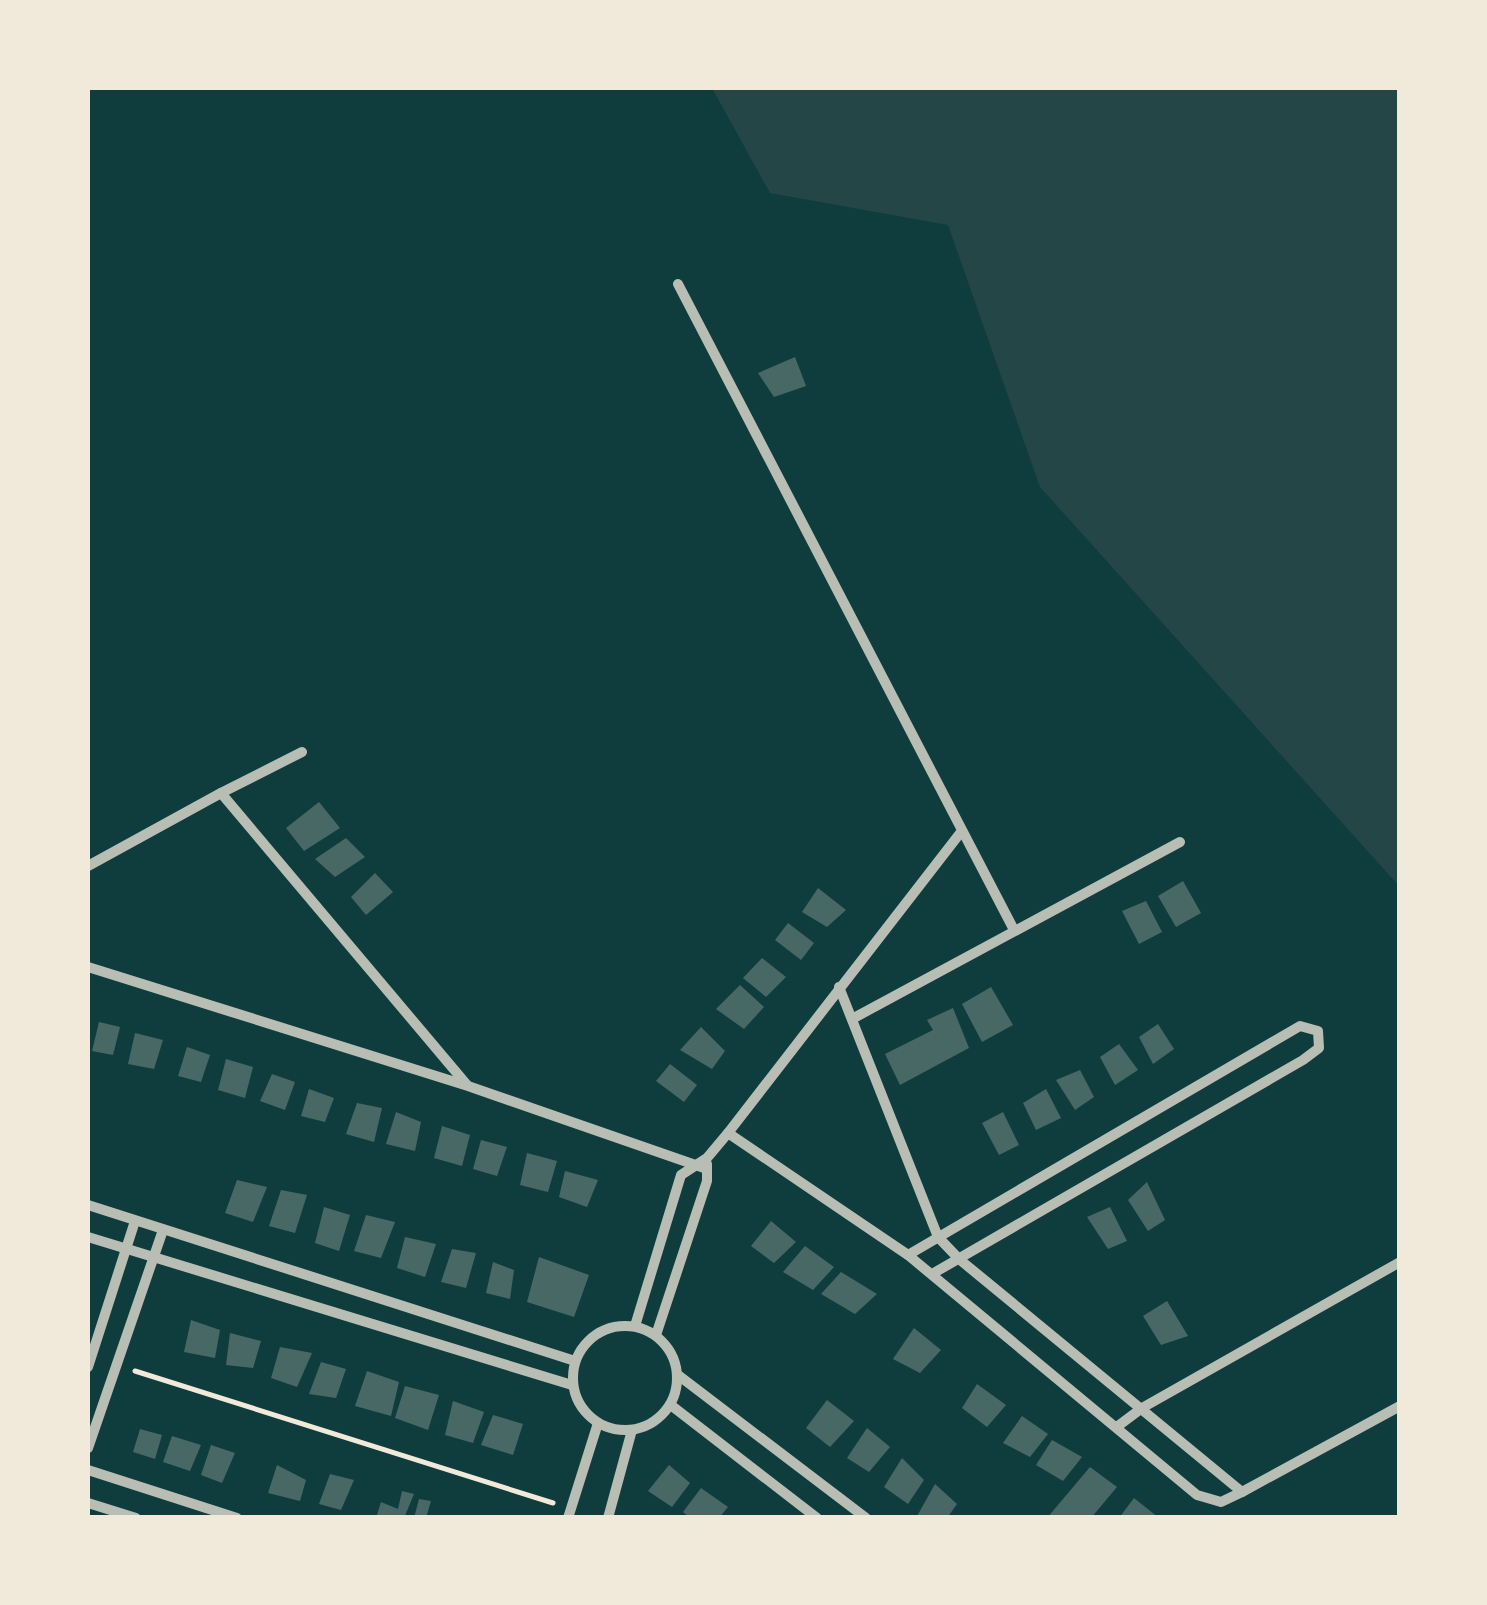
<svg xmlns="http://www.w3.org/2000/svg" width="1487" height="1605" viewBox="0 0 1487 1605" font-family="Jost,sans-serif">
<rect width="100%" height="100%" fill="#0f3d3e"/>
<!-- green -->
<path fill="#244646" d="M712,88H1399V886L1040,487L948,225L770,193Z"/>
<!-- building -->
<g fill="#486865">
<path d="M795,357L806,386L774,397L758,373Z"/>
<path d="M319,802L340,828L304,851L286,828Z"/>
<path d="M346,838L365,857L335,877L315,859Z"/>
<path d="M375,873L393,892L366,915L351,897Z"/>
<path d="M1183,881L1201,913L1176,927L1158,896Z"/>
<path d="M818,888L846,910L827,927L802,912Z"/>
<path d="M1146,901L1162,932L1139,944L1122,911Z"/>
<path d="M788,923L814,943L801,960L775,940Z"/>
<path d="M762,958L786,977L766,997L743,978Z"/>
<path d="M740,985L764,1007L744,1029L716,1009Z"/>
<path d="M991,987L1013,1025L982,1042L962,1004Z"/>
<path d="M953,1008L969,1048L900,1085L885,1054L933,1030L927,1020Z"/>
<path d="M99,1022L120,1027L113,1055L92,1051Z"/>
<path d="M1158,1024L1174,1049L1153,1064L1139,1037Z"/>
<path d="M701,1027L725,1051L712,1069L680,1050Z"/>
<path d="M135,1033L163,1040L154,1069L128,1064Z"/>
<path d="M1119,1044L1138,1070L1115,1085L1100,1057Z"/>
<path d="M187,1047L210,1055L201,1082L178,1076Z"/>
<path d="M226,1059L253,1067L245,1098L218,1090Z"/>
<path d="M670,1064L697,1085L684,1102L656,1081Z"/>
<path d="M1080,1070L1094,1097L1075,1110L1056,1080Z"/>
<path d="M272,1074L295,1082L285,1110L260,1101Z"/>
<path d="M309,1089L334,1098L325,1122L301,1116Z"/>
<path d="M1046,1089L1061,1118L1036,1130L1023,1103Z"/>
<path d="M357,1103L382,1108L374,1142L346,1134Z"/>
<path d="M396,1112L421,1122L415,1151L386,1144Z"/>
<path d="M1003,1112L1019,1145L999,1155L982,1123Z"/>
<path d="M442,1126L470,1135L462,1166L434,1158Z"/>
<path d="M481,1140L507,1147L497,1176L473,1169Z"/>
<path d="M527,1153L557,1161L548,1192L520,1185Z"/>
<path d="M565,1171L598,1180L587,1207L559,1197Z"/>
<path d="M237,1180L267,1187L253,1222L225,1213Z"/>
<path d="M1147,1182L1165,1220L1148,1231L1128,1200Z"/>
<path d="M281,1190L307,1195L295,1233L269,1226Z"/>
<path d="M324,1207L350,1215L339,1251L315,1243Z"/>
<path d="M1110,1207L1127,1241L1108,1249L1087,1217Z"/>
<path d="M366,1215L395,1222L381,1258L354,1251Z"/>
<path d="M771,1221L796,1242L774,1263L751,1246Z"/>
<path d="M405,1237L436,1244L425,1277L397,1268Z"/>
<path d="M805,1246L834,1267L813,1290L783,1272Z"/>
<path d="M452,1249L476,1253L466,1288L441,1282Z"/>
<path d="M539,1257L589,1275L574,1317L527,1302Z"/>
<path d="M493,1262L514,1270L510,1299L486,1293Z"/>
<path d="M841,1272L877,1294L855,1314L821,1294Z"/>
<path d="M1167,1301L1188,1336L1161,1345L1143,1316Z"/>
<path d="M191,1320L220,1330L215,1358L184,1352Z"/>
<path d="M914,1328L941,1350L920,1373L893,1359Z"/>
<path d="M230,1333L261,1341L253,1368L226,1365Z"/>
<path d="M280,1347L312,1353L297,1387L271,1378Z"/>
<path d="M321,1362L346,1369L336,1398L309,1394Z"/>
<path d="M367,1371L399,1382L391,1416L355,1406Z"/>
<path d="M977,1384L1006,1405L987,1427L962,1408Z"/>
<path d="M405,1386L439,1395L428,1430L395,1418Z"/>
<path d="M827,1400L854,1421L830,1447L806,1428Z"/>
<path d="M453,1401L484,1412L473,1443L445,1435Z"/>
<path d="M493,1415L523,1424L513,1455L481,1445Z"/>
<path d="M1022,1416L1048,1434L1030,1457L1003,1443Z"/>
<path d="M867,1428L890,1447L869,1472L847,1458Z"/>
<path d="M140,1429L162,1435L155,1459L133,1452Z"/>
<path d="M172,1436L201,1445L190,1471L163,1462Z"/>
<path d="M1052,1440L1082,1457L1063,1481L1036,1465Z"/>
<path d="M211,1445L235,1453L222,1483L201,1475Z"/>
<path d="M902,1458L924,1480L908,1504L884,1487Z"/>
<path d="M277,1465L306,1480L300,1501L268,1493Z"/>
<path d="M669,1465L690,1483L672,1507L648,1491Z"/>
<path d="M1090,1467L1117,1487L1091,1518H1047Z"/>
<path d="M330,1474L354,1480L341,1510L319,1504Z"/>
<path d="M935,1484L957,1504L947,1518H916Z"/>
<path d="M701,1488L728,1507L719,1518H690L683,1512Z"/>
<path d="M402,1491L414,1494L404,1518H376L381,1502L398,1509Z"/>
<path d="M1134,1498L1159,1518H1119Z"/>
<path d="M419,1499L431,1501L426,1518H414Z"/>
</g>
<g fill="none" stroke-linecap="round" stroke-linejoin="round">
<!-- path -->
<path stroke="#f1e9da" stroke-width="5" d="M135,1371L553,1503"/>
<!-- minor -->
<g stroke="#b8beb3" stroke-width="10">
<path d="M678,284L1014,930"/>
<path d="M221,793L302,752"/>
<path d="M88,866L221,793L467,1085"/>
<path d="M88,967L468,1086L707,1169"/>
<path d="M852,1019L1180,842"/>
<path d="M728,1133L908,1255L1197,1495L1221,1502L1242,1492L959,1259L938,1237L839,987"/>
<path d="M88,1205L575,1361"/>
<path d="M88,1237L572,1385"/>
<path d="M908,1255L1300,1026L1318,1031L1319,1048L1303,1060L932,1274"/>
<circle cx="625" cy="1378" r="52"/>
<path d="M635,1326L681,1175L707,1158L728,1133L961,832"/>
<path d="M656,1335L707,1181V1164"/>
<path d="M88,1367L135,1221"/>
<path d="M678,1375L866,1518"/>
<path d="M672,1406L817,1518"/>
<path d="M1118,1426L1142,1408L1400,1262"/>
<path d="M88,1448L163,1230"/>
<path d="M88,1470L237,1518"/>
<path d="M1242,1492L1400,1406"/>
<path d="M88,1503L136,1518"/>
<path d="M568,1518L598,1423"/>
<path d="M608,1518L632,1430"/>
</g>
</g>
<!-- border -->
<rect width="1487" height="1605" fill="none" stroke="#f1e9da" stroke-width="180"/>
</svg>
